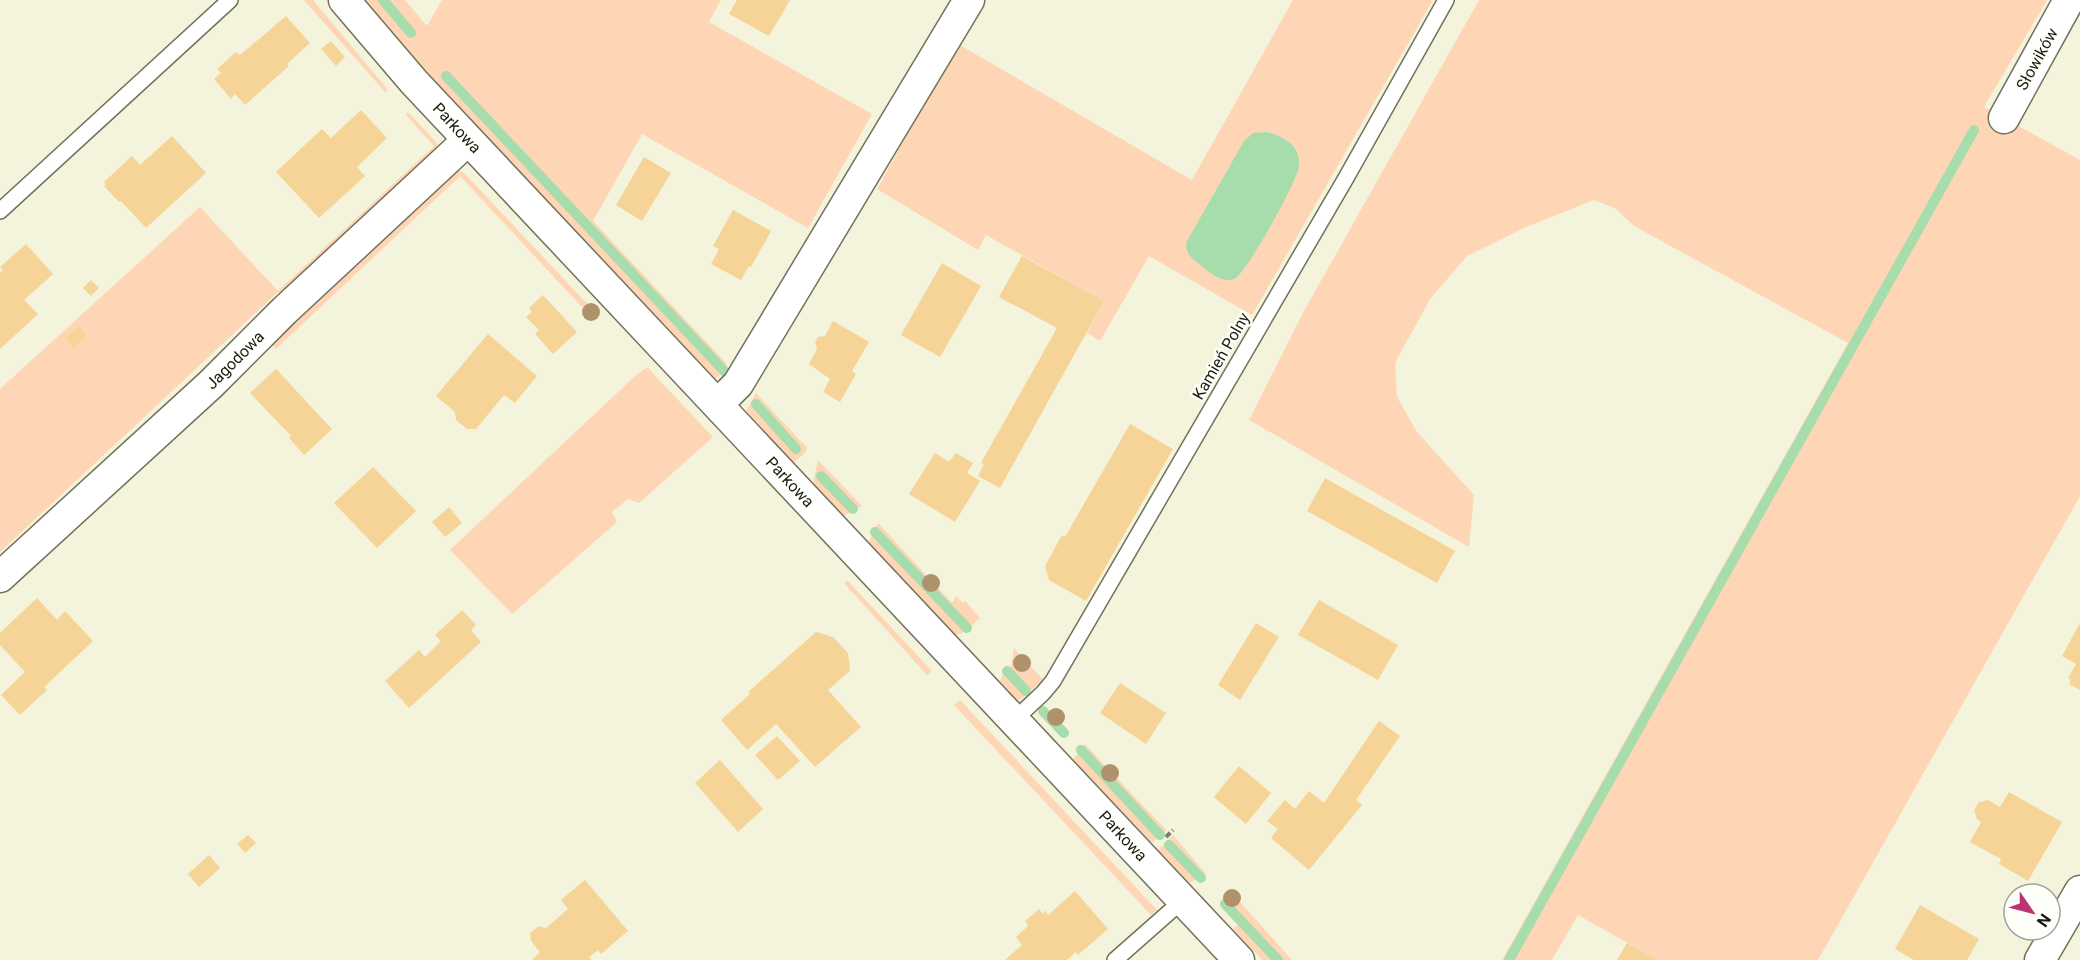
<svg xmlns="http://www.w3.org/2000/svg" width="2080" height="960" viewBox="0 0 2080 960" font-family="Roboto,sans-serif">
<rect width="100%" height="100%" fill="#f4f3db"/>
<!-- green -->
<g fill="#fed6b6">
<path d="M304,0H313L388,90L385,92Z"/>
<path d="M364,0H405L427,26L442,0H721L709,22L872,114L808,228L642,134L593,221L727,364L725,369L715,380L478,128L403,47Z"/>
<path d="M1293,0H1433L1252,315L1149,256L1100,341L1087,333L1104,301L986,235L978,250L877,189L958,44L1192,180Z"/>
<path d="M1479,0H2047L1984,107L2080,160V496L1818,960H1658L1578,915L1552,960H1502L1848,343L1634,226L1615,208L1594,200L1526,227L1467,256L1430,299L1395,363L1397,397L1417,432L1474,495L1469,547L1249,420L1304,311Z"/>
<path d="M408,112L437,143L438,148L285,298L278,292L0,552V389L200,207L278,291L434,146L406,115Z"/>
<path d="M448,171L452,176L458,171L463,172L596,313L593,319L460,176L276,349L268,341Z"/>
<path d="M647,367L713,437L639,503L628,499L612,512L617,522L512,614L450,550L634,377Z"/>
<path d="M756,393L807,448L804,454L793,463L746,411Z"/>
<path d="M818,460L862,506L843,516L815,487L813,484Z"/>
<path d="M878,523L952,603L956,596L963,603L965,601L980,618L963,633L955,635L868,543Z"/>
<path d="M847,580L932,671L927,675L844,583Z"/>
<path d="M1014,648L1043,680L1024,697L1017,701L1000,681L1003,674L1011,666Z"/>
<path d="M960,700L1157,910L1151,915L954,705Z"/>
<path d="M1085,744L1166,830L1152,843L1073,760Z"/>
<path d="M1173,835L1206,874L1189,883L1158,850Z"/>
<path d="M1230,891L1292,960H1262L1233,929L1238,924L1223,907Z"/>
</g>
<!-- water -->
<path fill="#a7ddad" d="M1266,132C1280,135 1297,143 1299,159C1299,163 1299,170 1297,173C1292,189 1247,273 1234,279C1221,284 1208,271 1198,263C1190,257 1184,251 1187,241L1244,141L1253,133Z"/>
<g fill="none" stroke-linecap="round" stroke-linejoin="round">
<!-- stream -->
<g stroke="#a7ddad" stroke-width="10">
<path d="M383,0L411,33"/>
<path d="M446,76L727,374"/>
<path d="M756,404L796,449"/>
<path d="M821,476L853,509"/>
<path d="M875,532L967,628"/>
<path d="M1007,671L1026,691"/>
<path d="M1043,711L1064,733"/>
<path d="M1081,750L1160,835"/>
<path d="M1169,845L1201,878"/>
<path d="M1225,904L1278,960"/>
<path d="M1509,960L1974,130"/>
</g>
</g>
<!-- building -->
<g fill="#f6d497">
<path d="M737,0H790L769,36L729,14Z"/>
<path d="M286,16L310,43L287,64L289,66L245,105L235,94L231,99L214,79L221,73L217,69L236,52L240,55Z"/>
<path d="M331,41L345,57L336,66L321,49Z"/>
<path d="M361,110L387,138L357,167L365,176L319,218L276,172L322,129L331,138Z"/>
<path d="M172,136L206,173L146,228L121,201L119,202L104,186L106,185L104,182L132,156L140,165Z"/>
<path d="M644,157L671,173L642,221L616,205Z"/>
<path d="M733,210L771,231L751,267L749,266L741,280L711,264L719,249L713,246Z"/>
<path d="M26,244L53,274L24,300L38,314L0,349V273L3,270L0,267Z"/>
<path d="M1022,256L1104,301L1000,488L978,476L984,464L981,463L1057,328L999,297Z"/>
<path d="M942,263L981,286L940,357L901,335Z"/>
<path d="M91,280L99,288L91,296L83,288Z"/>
<path d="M543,295L577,332L553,354L535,334L539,330L526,317L532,312L529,308Z"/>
<path d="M833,321L869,342L852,371L856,374L840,402L823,392L830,379L809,364L817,349L815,343L818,337L825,336Z"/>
<path d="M78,326L87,336L74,348L65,339Z"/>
<path d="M488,334L537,376L515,403L504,395L476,429H467L456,420L455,412L436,396Z"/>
<path d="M276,369L332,429L304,455L289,438L291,436L250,393Z"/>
<path d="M1130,424L1173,449L1086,601L1049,580L1045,566L1062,535L1065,537Z"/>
<path d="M935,453L949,462L956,453L973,463L967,473L980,481L955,522L909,494Z"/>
<path d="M373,467L416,511L377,548L334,503Z"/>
<path d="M1325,478L1455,551L1437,583L1307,511Z"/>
<path d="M449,507L462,523L445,537L432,522Z"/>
<path d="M37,598L57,620L65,611L93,641L44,687L47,690L20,715L1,695L25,672L0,645V633Z"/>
<path d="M1319,600L1398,645L1378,680L1298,635Z"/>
<path d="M462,610L476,625L471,630L481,642L409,708L385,681L419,650L425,657L441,641L435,635Z"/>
<path d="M1256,623L1279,637L1240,700L1218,685Z"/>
<path d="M2080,623V690L2069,684L2071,680L2068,678L2076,664L2062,656Z"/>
<path d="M816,632L833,637L848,653L850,671L828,690L861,727L815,767L776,724L747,750L721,720L750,694L748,692Z"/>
<path d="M1120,683L1166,713L1146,744L1100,713Z"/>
<path d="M1379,721L1400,736L1356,800L1362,805L1309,870L1271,838L1278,829L1267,821L1285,800L1295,809L1309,791L1324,803Z"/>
<path d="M777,736L800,761L778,780L755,755Z"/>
<path d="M720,760L763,809L738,832L695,783Z"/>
<path d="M1239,766L1271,793L1246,824L1214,797Z"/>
<path d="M2009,792L2062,822L2028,881L1999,864L2001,859L1970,842L1981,822L1977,819L1974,810L1979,802L1988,800L2000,807Z"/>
<path d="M248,835L256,843L245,853L237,844Z"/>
<path d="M209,855L220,868L199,887L188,874Z"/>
<path d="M585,880L628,931L601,954L598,950L589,957L591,960H532L540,952L531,941L530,933L539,926L546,928L568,909L561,900Z"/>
<path d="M1075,891L1108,929L1078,955L1076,952L1067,960H1005L1022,945L1016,937L1028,926L1025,921L1039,909L1043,914L1045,911L1048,915Z"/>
<path d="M1920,905L1979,939L1967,960H1914L1895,949Z"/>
<path d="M1627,943L1649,955L1658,960H1617Z"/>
</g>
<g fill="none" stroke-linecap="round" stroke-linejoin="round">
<defs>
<g id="lane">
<path d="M0,211L230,0"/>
<path d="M1014,720L1043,693L1053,681L1346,178L1446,0"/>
<path d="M1115,960L1183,900"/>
</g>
<g id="street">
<path d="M344,0L414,82L1239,960"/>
<path d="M2004,118L2069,0"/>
<path d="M718,404L738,384L969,0"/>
<path d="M0,577L211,384L284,311L468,140"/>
<path d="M2040,960L2080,891"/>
</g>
</defs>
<!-- lane casing -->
<use href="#lane" stroke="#72715b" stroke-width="18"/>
<!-- street casing -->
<use href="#street" stroke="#72715b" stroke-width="33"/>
<!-- path -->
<path stroke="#7d7c6c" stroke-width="4" stroke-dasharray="6 3" stroke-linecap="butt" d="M1166,837L1173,830"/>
<!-- lane -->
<use href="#lane" stroke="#fff" stroke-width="15"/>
<!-- street -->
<use href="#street" stroke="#fff" stroke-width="30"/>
</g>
<!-- trees -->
<g fill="#af926b">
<circle cx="591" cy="312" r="9"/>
<circle cx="931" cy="583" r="9"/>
<circle cx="1022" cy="663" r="9"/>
<circle cx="1056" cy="717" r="9"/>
<circle cx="1110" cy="773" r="9"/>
<circle cx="1232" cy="898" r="9"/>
</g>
<g text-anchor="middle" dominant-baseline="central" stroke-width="5" stroke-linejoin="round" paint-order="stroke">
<!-- street labels -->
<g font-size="16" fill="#1b1a11" stroke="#fffffa">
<text transform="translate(2037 59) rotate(-61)">Słowików</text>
<text transform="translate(457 128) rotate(47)">Parkowa</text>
<text transform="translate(1221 356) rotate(-60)">Kamień Polny</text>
<text transform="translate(235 360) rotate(-45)">Jagodowa</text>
<text transform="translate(790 482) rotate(47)">Parkowa</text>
<text transform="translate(1123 836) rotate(47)">Parkowa</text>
</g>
</g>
<!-- north arrow -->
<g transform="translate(2032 912) rotate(125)"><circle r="28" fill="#fffffa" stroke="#a4a39d" stroke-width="1.5"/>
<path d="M0-4.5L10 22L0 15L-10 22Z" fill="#ba3375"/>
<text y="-9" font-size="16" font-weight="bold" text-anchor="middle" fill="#1b1a11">N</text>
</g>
</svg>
